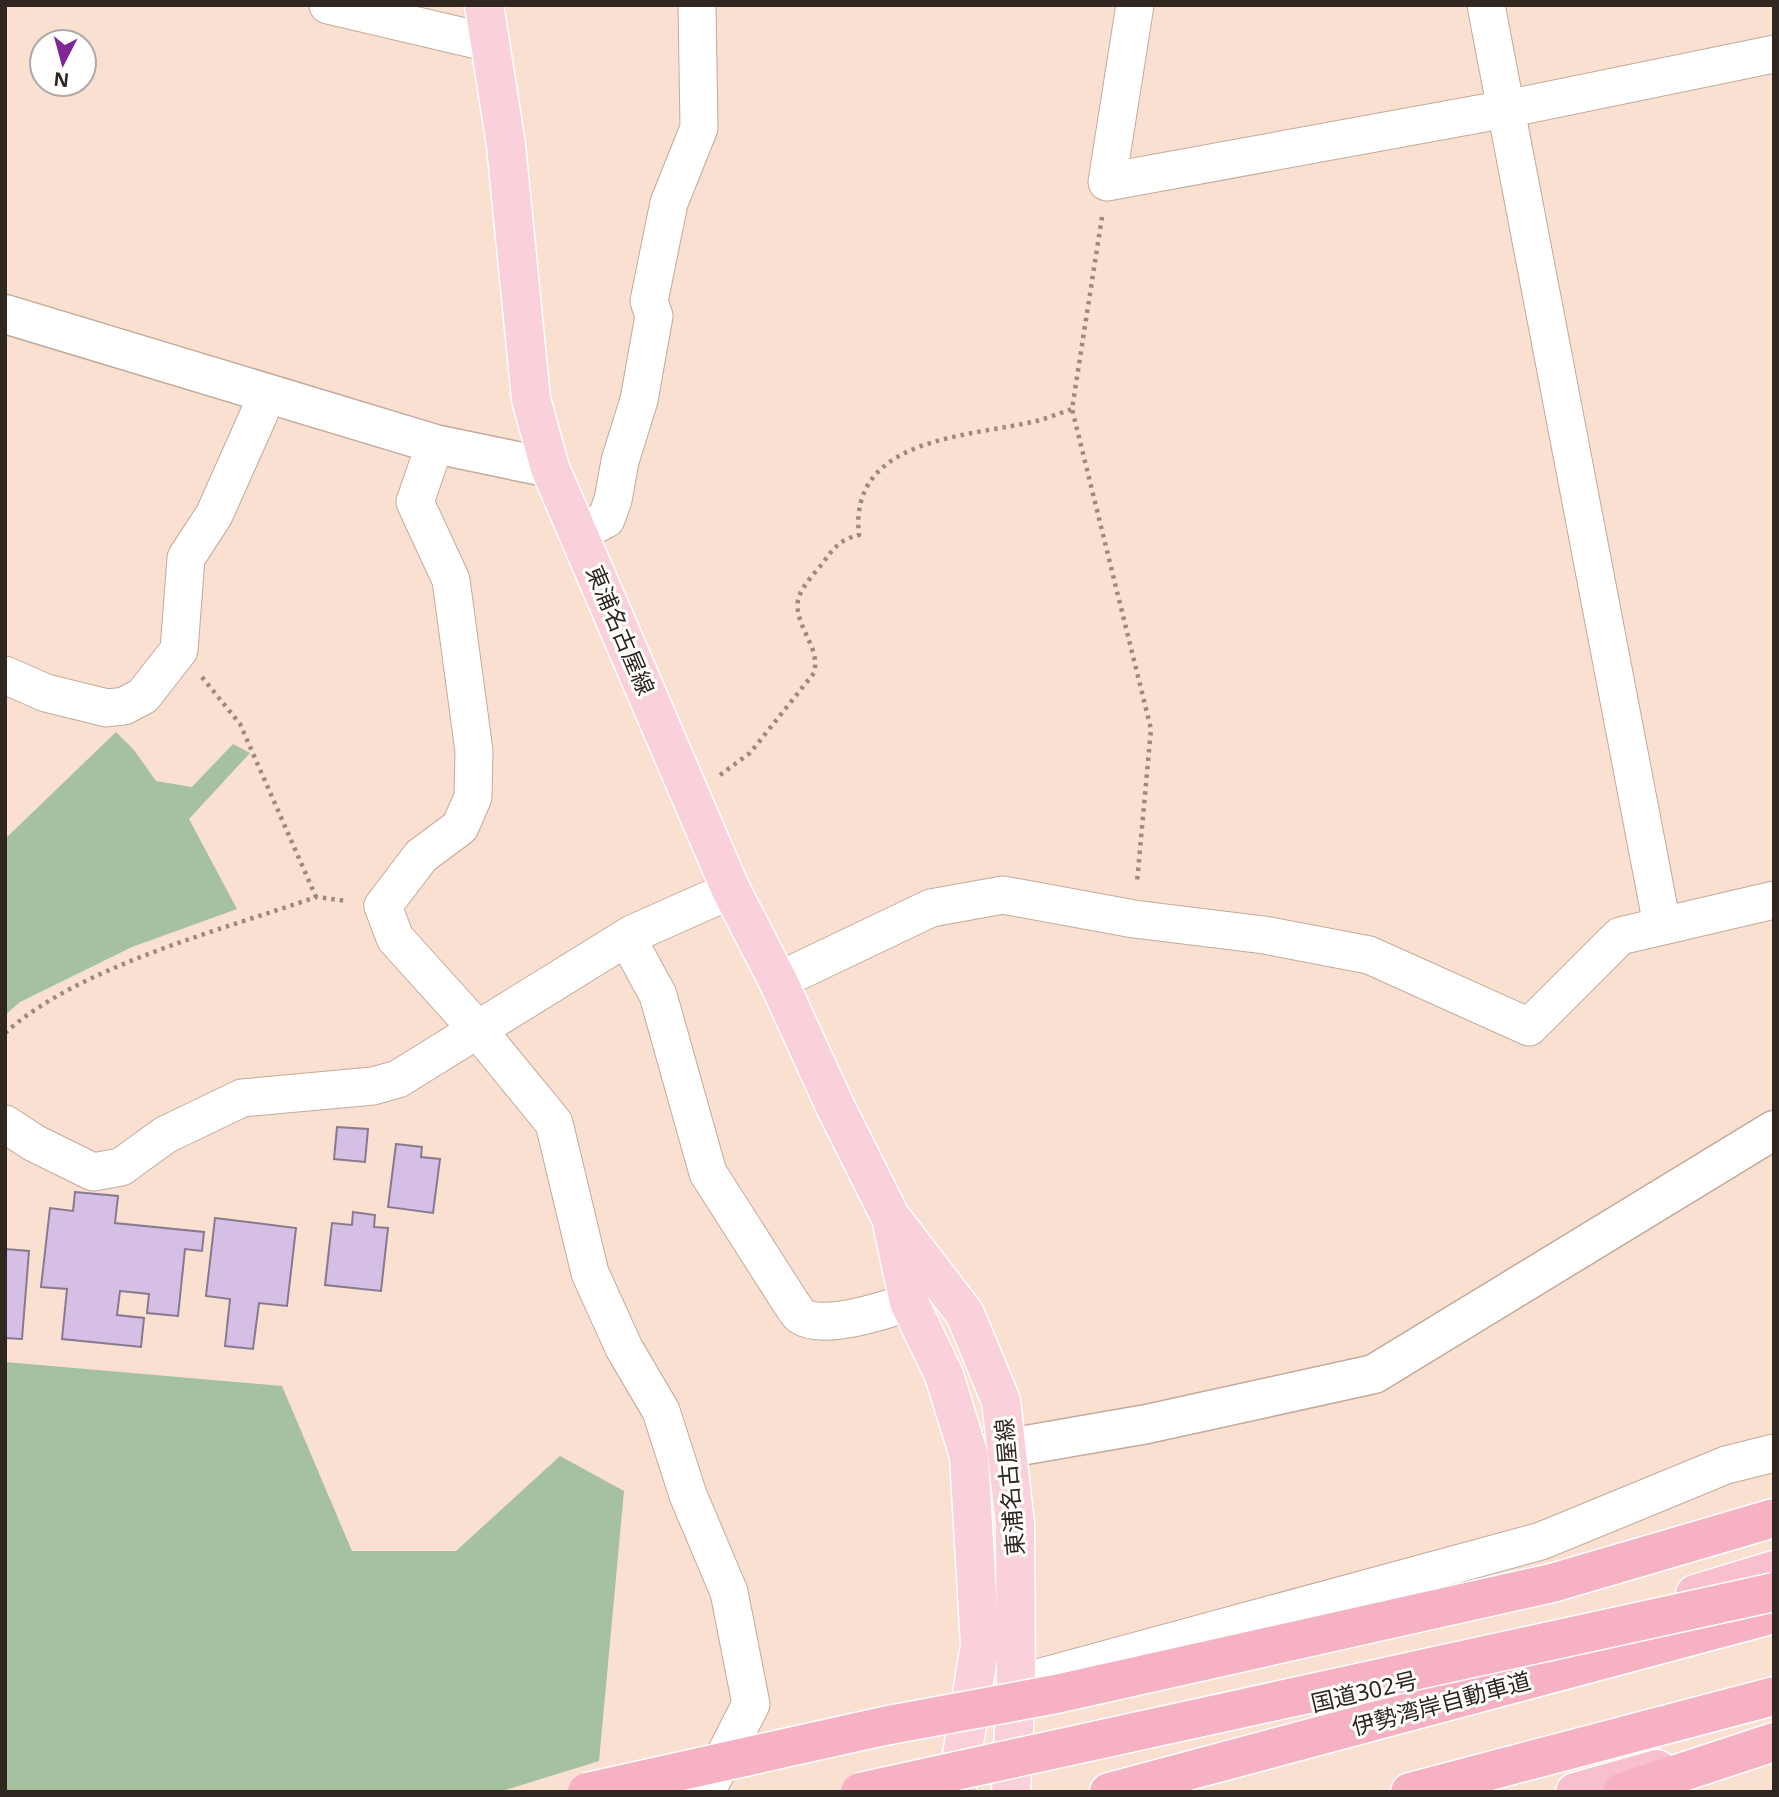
<svg xmlns="http://www.w3.org/2000/svg" width="1779" height="1797" viewBox="0 0 1779 1797" font-family="'Noto Sans','Noto Sans JP',sans-serif">
<rect width="100%" height="100%" fill="#fae0d0"/>
<!-- forest -->
<g fill="#a5c1a0">
<path d="M116,732L134,750L156,781L192,787L233,744L250,753L189,819L237,909L132,947L20,1002L5,1015V839Z"/>
<path d="M5,1362L282,1386L352,1551H456L560,1456L624,1491L599,1761L499,1792H5Z"/>
</g>
<!-- building -->
<g fill="#d5bfe4" stroke="#877990" stroke-width="2">
<path d="M337,1127L368,1129L365,1162L334,1159Z"/>
<path d="M396,1144L422,1147L421,1157L440,1159L433,1213L388,1207Z"/>
<path d="M75,1192L118,1196L115,1223L204,1232L202,1251L185,1249L178,1316L147,1313L149,1294L120,1291L117,1315L144,1318L141,1347L62,1339L67,1289L41,1287L50,1208L73,1211Z"/>
<path d="M353,1212L375,1215L374,1227L388,1228L381,1291L325,1285L332,1223L352,1225Z"/>
<path d="M215,1218L296,1228L287,1306L259,1303L253,1349L225,1346L230,1299L206,1296Z"/>
<path d="M5,1249L29,1251L22,1339L5,1338Z"/>
</g>
<g fill="none" stroke-linecap="round" stroke-linejoin="round">
<defs>
<g id="minor">
<path d="M328,5L490,43"/>
<path d="M1135,5L1107,182L1506,109L1774,54"/>
<path d="M1486,5L1662,925"/>
<path d="M435,444L415,502L451,580L474,751L473,797L460,827L421,856L383,906L395,938L477,1029L554,1123L590,1273L624,1348L661,1411L688,1495L729,1592L751,1704L706,1792"/>
<path d="M580,533L606,519L613,500L620,461L639,400L654,316L649,301L669,203L699,128L697,5"/>
<path d="M5,675L46,693L107,708L124,706L143,696L179,650L186,558L214,515L259,414L265,394"/>
<path d="M627,938L658,995L708,1173L791,1303C794,1307 797,1313 801,1316C823,1331 886,1310 909,1302"/>
<path d="M778,981L931,908L1003,895L1134,919L1264,935L1369,955L1529,1027L1620,936L1774,900"/>
<path d="M5,1124L34,1143L93,1172L121,1167L165,1135L242,1098L373,1086L398,1079L632,934L731,890"/>
<path d="M1016,1684L1541,1541L1726,1465L1774,1453"/>
</g>
<g id="tertiary">
<path d="M5,314L435,444L550,468"/>
<path d="M974,1454L1147,1424L1374,1374L1774,1130"/>
</g>
<g id="primary">
<path d="M484,5L506,145L531,399L550,468L731,890L778,981L835,1106L890,1216L965,1314L1001,1401L1015,1524L1016,1684L1011,1792"/>
<path d="M893,1228L909,1302L944,1375L969,1456L980,1645L956,1792"/>
</g>
<g id="trunk">
<path d="M1695,1594L1774,1570"/>
<path d="M1575,1792L1657,1769"/>
</g>
<g id="motorway">
<path d="M1552,1583L1774,1518"/>
<path d="M1109,1792L1774,1614"/>
<path d="M1410,1792L1774,1696"/>
<path d="M1622,1792L1774,1742"/>
</g>
</defs>
<!-- minor casing -->
<use href="#minor" stroke="#c3aa9b" stroke-width="39"/>
<!-- tertiary casing -->
<use href="#tertiary" stroke="#c3aa9b" stroke-width="41"/>
<!-- primary casing -->
<use href="#primary" stroke="#fff" stroke-width="41"/>
<!-- trunk casing -->
<use href="#trunk" stroke="#fff" stroke-width="41"/>
<!-- motorway casing -->
<use href="#motorway" stroke="#fff" stroke-width="41"/>
<!-- path -->
<g stroke="#9d8a7f" stroke-width="4.5" stroke-dasharray="3.5 5" stroke-linecap="butt">
<path d="M1102,217L1072,409L1151,729L1137,882"/>
<path d="M202,677L240,724L316,897"/>
<path d="M720,775L750,753L814,673C821,646 794,627 798,600C801,587 814,574 822,564C833,549 840,539 859,535C848,436 971,437 1036,421C1048,418 1060,413 1072,409"/>
<path d="M5,1033C79,966 222,930 316,897L348,901"/>
</g>
<!-- minor -->
<use href="#minor" stroke="#fff" stroke-width="37"/>
<!-- tertiary -->
<use href="#tertiary" stroke="#fff" stroke-width="38"/>
<!-- primary -->
<use href="#primary" stroke="#fad0da" stroke-width="38"/>
<!-- trunk -->
<use href="#trunk" stroke="#f8c0ce" stroke-width="38"/>
<!-- motorway -->
<use href="#motorway" stroke="#f6b1c2" stroke-width="38"/>
<defs>
<g id="motorway-bridge">
<path d="M587,1792L884,1726L1056,1694L1552,1583"/>
<path d="M860,1792L1774,1592"/>
</g>
</defs>
<!-- motorway-bridge casing -->
<use href="#motorway-bridge" stroke="#fff" stroke-width="41" stroke-linecap="butt"/>
<!-- motorway-bridge -->
<use href="#motorway-bridge" stroke="#f6b1c2" stroke-width="38"/>
</g>
<g text-anchor="middle" dominant-baseline="central" stroke-width="6" stroke-linejoin="round" paint-order="stroke">
<!-- street labels -->
<g font-size="23" fill="#312721" stroke="#fff">
<text transform="translate(621 630) rotate(67)">東浦名古屋線</text>
<text transform="translate(1009 1487) rotate(-95)">東浦名古屋線</text>
<text transform="translate(1364 1691) rotate(-13)">国道302号</text>
<text transform="translate(1441 1703) rotate(-15)">伊勢湾岸自動車道</text>
</g>
</g>
<!-- border -->
<rect width="1779" height="1797" fill="none" stroke="#312721" stroke-width="14"/>
<!-- north arrow -->
<g transform="translate(63 63) rotate(186)"><circle r="33" fill="#ffffff" stroke="#ada9a6" stroke-width="2"/>
<path d="M0-5L12 26L0 18L-12 26Z" fill="#802795"/>
<text y="-10" font-size="19" font-weight="bold" text-anchor="middle" fill="#312721">N</text>
</g>
</svg>
